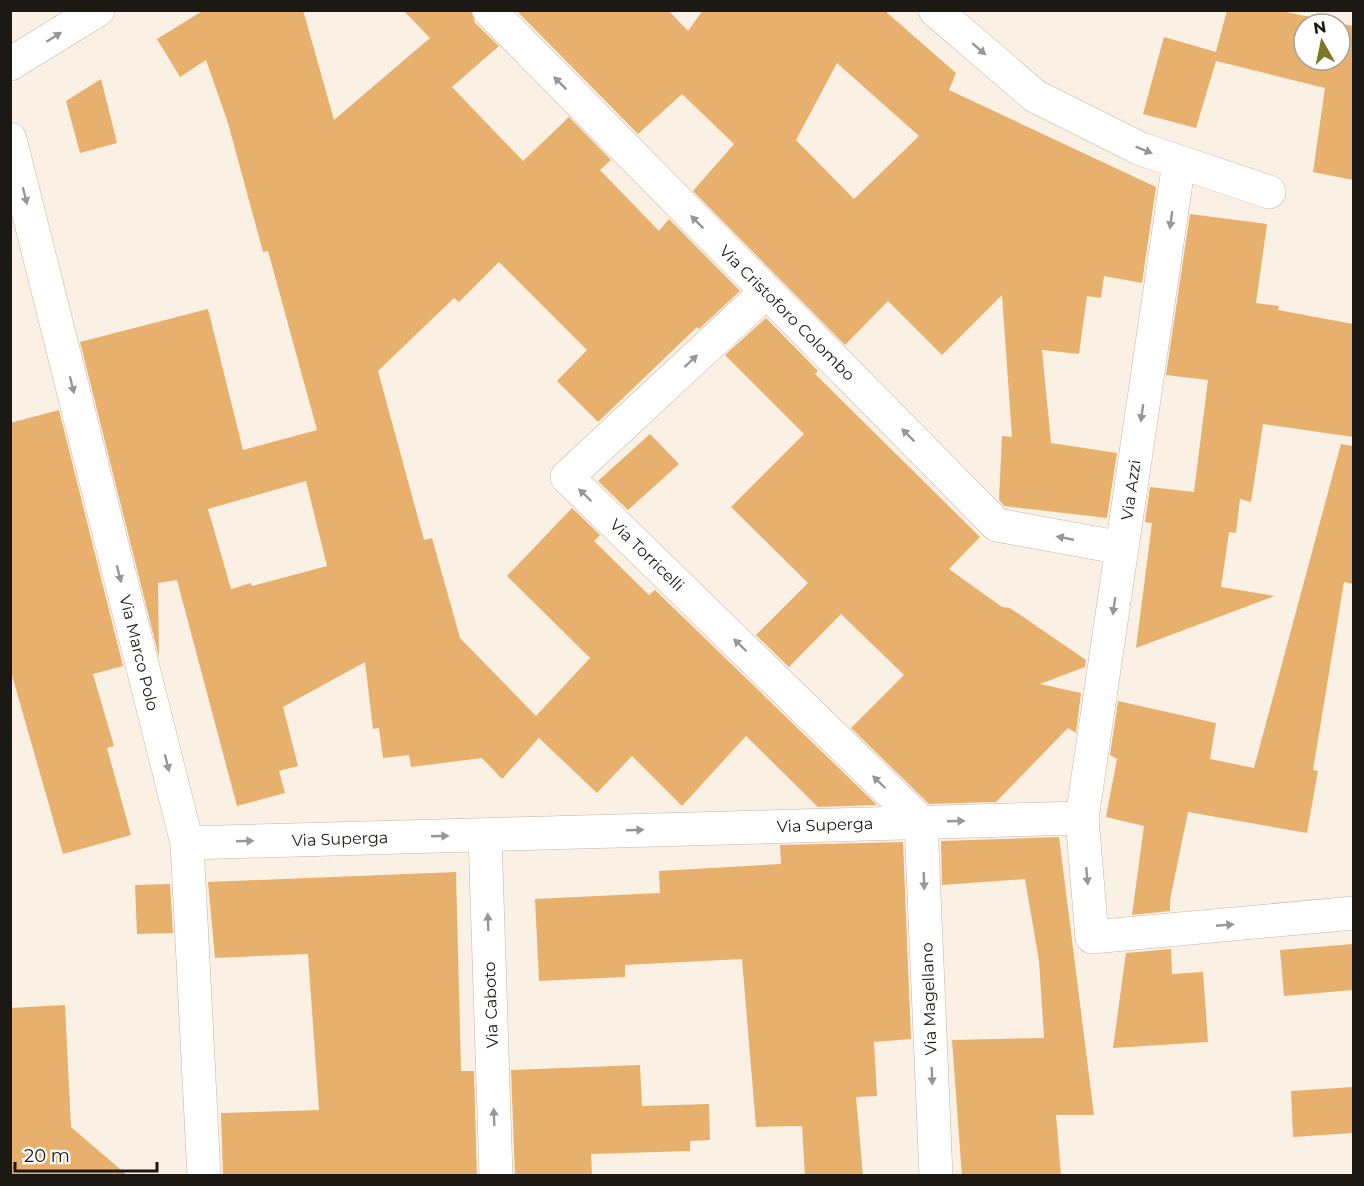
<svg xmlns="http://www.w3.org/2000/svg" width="1364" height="1186" viewBox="0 0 1364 1186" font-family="Montserrat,sans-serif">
<rect width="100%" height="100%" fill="#fbf0e4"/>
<!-- building -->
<g fill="#e8b06d" fill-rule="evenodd">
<path d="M204,10H303L334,120L430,38L403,10H471L475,23L499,46L452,87L523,161L569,117L611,160L600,170L659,231L669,219L740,291L699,329L697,327L598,422L557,381L587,350L499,262L459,302L454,298L378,371L424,540L432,538L460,638L536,716L590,658L507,576L572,508L600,535L594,541L649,595L655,590L877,805L818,807L746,736L682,806L632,756L597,793L539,738L502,779L482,758L411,767L409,755L383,758L379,728L373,729L365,662L283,707L298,766L279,771L285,793L237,806L177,580L158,583L159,657L80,342L208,309L243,450L317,430L268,251L263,252L228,123L206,60L180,77L157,39ZM306,481L327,566L252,586L251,583L231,589L208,509Z"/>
<path d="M516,10H668L688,31L703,10H884L956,73L949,90L1156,187L1142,283L1104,276L1101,298L1087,296L1079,354L1042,350L1051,443L1117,453L1107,518L1004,506L999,500L1002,436L1012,437L1002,295L942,355L888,301L845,345L693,191L734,144L682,94L638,134ZM837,63L919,136L854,199L796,140Z"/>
<path d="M1227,10H1277L1353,26V180L1313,172L1325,88L1216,61L1196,128L1143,114L1164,37L1216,52ZM1304,24H1340V60H1304Z"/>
<path d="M101,79L117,143L80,153L66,101Z"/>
<path d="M1190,214L1267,224L1256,303L1279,306L1278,310L1353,324V437L1263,424L1251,502L1240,499L1236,533L1229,532L1221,587L1275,596L1136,648L1152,523L1145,522L1150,487L1194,492L1208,380L1166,375Z"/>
<path d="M766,318L818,371L815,374L980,537L949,569L1002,607L1010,608L1086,660L1085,667L1040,684L1081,693L1076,733L1068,728L996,802L929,804L851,728L904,675L841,614L789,667L756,635L808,583L731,507L804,434L725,355Z"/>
<path d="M59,410L123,666L93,674L114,746L107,748L131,835L63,854L10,668V423Z"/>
<path d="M650,434L679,464L628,510L598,481Z"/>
<path d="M1341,444L1353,446V584L1344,582L1313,770L1318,771L1307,833L1188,812L1170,900V911L1132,915L1144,826L1106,817L1117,759L1110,755L1118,701L1216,723L1210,759L1254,768Z"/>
<path d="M1059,837L1094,1115H1056L1061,1176H962L952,1040L1044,1038L1039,961L1025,879L942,885L941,841Z"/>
<path d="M903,842L911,1039L874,1042L877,1096L856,1097L863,1176H805L802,1126L756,1127L742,959L625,965V977L539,981L535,899L660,893L659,871L781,864L780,845Z"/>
<path d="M456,872L461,1071H474L477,1176H223L221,1113L319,1110L308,954L215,958L208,882Z"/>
<path d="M170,884L173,933L137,934L135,885Z"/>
<path d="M1353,944V990L1284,996L1280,950Z"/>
<path d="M1171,949L1172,974L1203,972L1208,1042L1113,1048L1126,953Z"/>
<path d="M65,1005L71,1127L128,1176H10V1008Z"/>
<path d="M640,1065L642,1106L709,1104L710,1140L690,1141V1151L591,1154L592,1176H515L511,1070Z"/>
<path d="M1353,1087V1133L1293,1137L1291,1091Z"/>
</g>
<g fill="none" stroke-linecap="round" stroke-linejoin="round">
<defs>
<g id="minor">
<path d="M489,10L997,525L1122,548"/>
<path d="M935,10L1035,96L1141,149L1269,192"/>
<path d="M10,64L98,10"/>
<path d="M10,139L187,843L204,1176"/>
<path d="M1179,162L1082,818L1092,937L1354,913"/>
<path d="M766,292L567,477L921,822L936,1176"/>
<path d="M485,835L496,1176"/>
<path d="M187,843L1082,818"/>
</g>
</defs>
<!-- minor casing -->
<use href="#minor" stroke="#bfb5a9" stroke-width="34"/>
<!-- minor -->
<use href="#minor" stroke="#fff" stroke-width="33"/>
</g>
<!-- one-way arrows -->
<defs><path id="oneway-solid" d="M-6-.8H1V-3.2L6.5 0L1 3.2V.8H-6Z" transform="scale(1.5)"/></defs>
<g fill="#999795">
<use href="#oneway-solid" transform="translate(54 37) rotate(-32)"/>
<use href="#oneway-solid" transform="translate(979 49) rotate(41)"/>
<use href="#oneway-solid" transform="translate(560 83) rotate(-135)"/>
<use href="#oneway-solid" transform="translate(1144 150) rotate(22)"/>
<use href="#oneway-solid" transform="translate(25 196) rotate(76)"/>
<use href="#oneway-solid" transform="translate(1171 220) rotate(98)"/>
<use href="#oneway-solid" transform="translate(697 222) rotate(-135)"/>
<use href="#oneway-solid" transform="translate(691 361) rotate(-43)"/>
<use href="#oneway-solid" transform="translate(72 385) rotate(76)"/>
<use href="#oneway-solid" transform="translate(1142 413) rotate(98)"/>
<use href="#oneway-solid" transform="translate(908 435) rotate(-135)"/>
<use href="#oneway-solid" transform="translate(585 495) rotate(-136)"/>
<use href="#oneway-solid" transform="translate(1065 538) rotate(-169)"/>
<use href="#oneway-solid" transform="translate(119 574) rotate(76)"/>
<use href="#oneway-solid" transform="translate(1114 606) rotate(98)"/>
<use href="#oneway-solid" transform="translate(740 645) rotate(-136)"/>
<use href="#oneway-solid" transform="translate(167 763) rotate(76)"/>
<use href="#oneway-solid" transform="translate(879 782) rotate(-136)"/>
<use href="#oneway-solid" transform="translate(956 821) rotate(-2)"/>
<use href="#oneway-solid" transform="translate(635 830) rotate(-2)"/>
<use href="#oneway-solid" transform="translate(440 836) rotate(-2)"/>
<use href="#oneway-solid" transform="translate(245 841) rotate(-2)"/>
<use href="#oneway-solid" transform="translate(1087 876) rotate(85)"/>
<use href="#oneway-solid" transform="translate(924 881) rotate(88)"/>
<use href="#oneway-solid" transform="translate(488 922) rotate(-92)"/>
<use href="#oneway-solid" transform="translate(1225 925) rotate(-5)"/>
<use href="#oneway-solid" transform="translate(932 1076) rotate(88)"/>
<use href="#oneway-solid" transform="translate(494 1117) rotate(-92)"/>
</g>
<g text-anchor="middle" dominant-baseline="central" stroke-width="4.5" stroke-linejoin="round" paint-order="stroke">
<!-- street labels -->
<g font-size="16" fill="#1c1814" stroke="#fff">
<text transform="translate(787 313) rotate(45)">Via Cristoforo Colombo</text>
<text transform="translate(1131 490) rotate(-82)">Via Azzi</text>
<text transform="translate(647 555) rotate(44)">Via Torricelli</text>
<text transform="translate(139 653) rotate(76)">Via Marco Polo</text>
<text transform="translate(825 825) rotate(-2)">Via Superga</text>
<text transform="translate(340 839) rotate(-2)">Via Superga</text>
<text transform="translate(929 999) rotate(-92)">Via Magellano</text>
<text transform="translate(491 1005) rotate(-92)">Via Caboto</text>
</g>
</g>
<!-- border -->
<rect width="1364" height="1186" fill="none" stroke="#1c1814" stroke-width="24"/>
<!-- north arrow -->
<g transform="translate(1322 42) rotate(351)"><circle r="28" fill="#ffffff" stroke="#a4a3a1" stroke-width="1.5"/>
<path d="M0-4.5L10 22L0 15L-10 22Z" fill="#777a23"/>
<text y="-9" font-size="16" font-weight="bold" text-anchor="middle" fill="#1c1814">N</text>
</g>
<!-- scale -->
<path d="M15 1162v9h142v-9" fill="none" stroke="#1c1814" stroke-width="3"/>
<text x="24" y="1162" font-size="18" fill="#1c1814" stroke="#ffffff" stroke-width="4.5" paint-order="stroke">20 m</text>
</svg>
